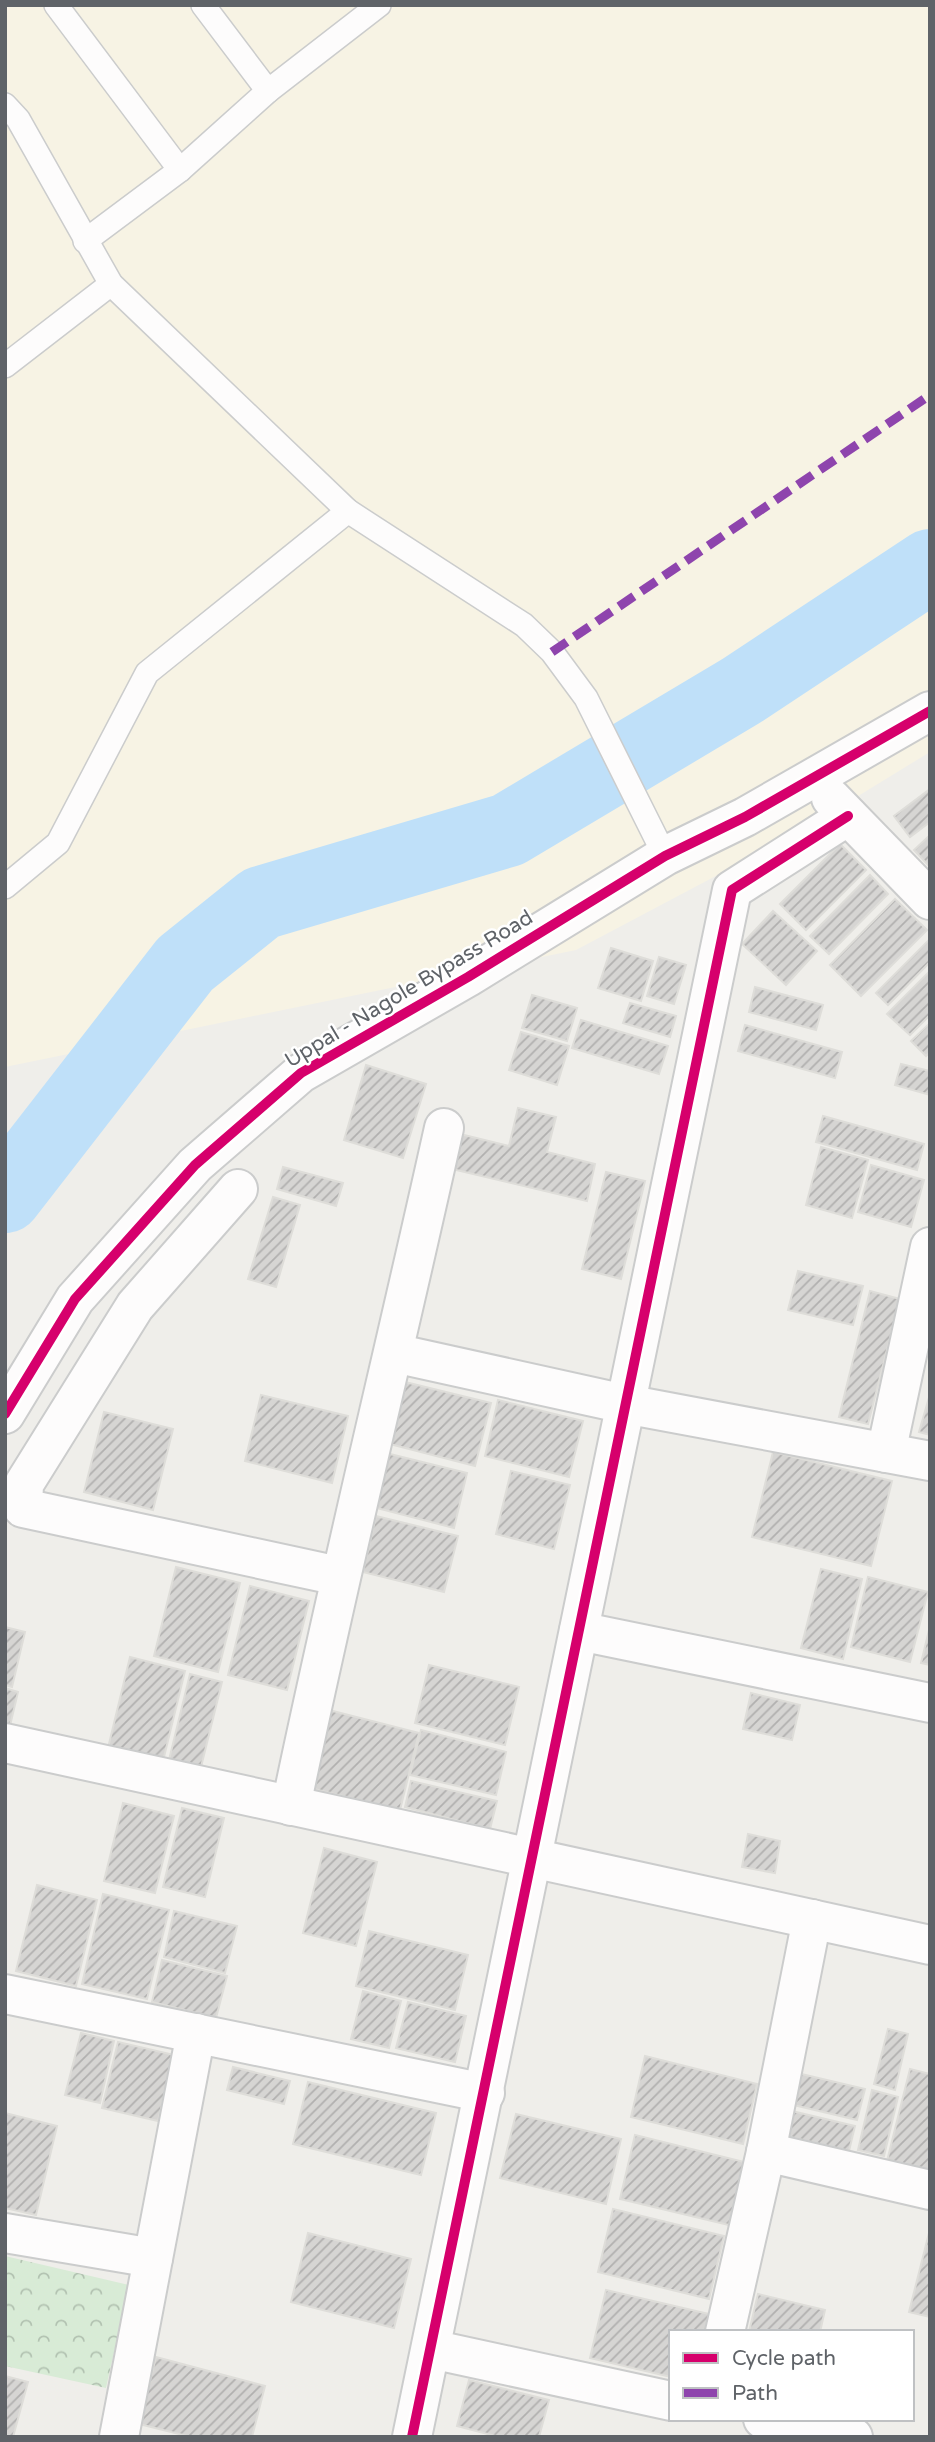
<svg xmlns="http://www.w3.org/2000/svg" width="935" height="2442" viewBox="0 0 935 2442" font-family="'Varela Round',sans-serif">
<defs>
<pattern id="forest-crowns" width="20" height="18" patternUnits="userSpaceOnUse" patternTransform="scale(1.75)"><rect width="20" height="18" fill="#d8ebd6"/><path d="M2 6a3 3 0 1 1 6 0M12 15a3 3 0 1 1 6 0" fill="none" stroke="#b2c2b1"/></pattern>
<pattern id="building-hatch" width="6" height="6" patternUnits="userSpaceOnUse" patternTransform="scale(1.75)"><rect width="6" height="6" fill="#d6d5d3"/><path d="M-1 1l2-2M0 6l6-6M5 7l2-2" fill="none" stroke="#b1b0af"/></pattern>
</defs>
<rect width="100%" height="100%" fill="#efeeea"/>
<!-- commercial -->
<path fill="#f7f3e4" d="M5,5H930V752L801,831L576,950L5,1067Z"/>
<!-- forest -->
<path fill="url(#forest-crowns)" d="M5,2256L129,2285L106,2388L5,2366Z"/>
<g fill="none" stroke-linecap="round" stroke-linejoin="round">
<!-- river -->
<path stroke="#bfe0f9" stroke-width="74" d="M5,1196L185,964L261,903L508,830L741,691L930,566"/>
</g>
<!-- building -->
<g fill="url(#building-hatch)" stroke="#deddd9" stroke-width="2">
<path d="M930,789V822L910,837L894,816Z"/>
<path d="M930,835V867L914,850Z"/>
<path d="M840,844L866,870L806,930L780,904Z"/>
<path d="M870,875L888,894L829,954L810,936Z"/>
<path d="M895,899L927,930L861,996L830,965Z"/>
<path d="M773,911L817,951L786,985L742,944Z"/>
<path d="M930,939V962L888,1005L876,993Z"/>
<path d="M611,948L653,961L641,1001L598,988Z"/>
<path d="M659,957L686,965L674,1004L647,996Z"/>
<path d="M930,971V1015L910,1035L887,1014Z"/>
<path d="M755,987L823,1005L816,1030L749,1012Z"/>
<path d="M532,995L577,1008L567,1041L522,1028Z"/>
<path d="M630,1003L676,1016L670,1037L623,1023Z"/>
<path d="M581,1020L668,1046L659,1074L572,1048Z"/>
<path d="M930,1023V1052L926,1056L911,1041Z"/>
<path d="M745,1025L842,1052L835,1078L738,1051Z"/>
<path d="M521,1032L569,1046L557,1085L509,1070Z"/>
<path d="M901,1064L930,1071V1095L895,1085Z"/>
<path d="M366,1065L426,1084L403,1158L344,1140Z"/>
<path d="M518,1108L556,1117L547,1152L595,1164L587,1201L452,1169L460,1134L509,1146Z"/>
<path d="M823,1116L924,1144L917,1170L816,1142Z"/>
<path d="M821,1147L868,1160L852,1218L806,1205Z"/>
<path d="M871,1165L924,1180L911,1227L858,1212Z"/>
<path d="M283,1167L343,1183L336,1206L277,1189Z"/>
<path d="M606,1172L645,1181L621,1279L582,1269Z"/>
<path d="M273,1197L300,1205L276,1287L248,1279Z"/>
<path d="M798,1271L863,1286L853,1325L788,1310Z"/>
<path d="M870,1291L900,1299L868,1424L839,1417Z"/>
<path d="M397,1380L491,1403L475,1466L382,1442Z"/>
<path d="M930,1394V1435L919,1432Z"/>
<path d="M261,1395L348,1416L332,1483L245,1461Z"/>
<path d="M498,1400L583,1421L569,1477L485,1456Z"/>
<path d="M104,1412L173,1429L153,1510L84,1492Z"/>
<path d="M773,1452L892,1481L871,1566L752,1537Z"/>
<path d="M386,1453L467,1473L454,1528L373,1507Z"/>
<path d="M511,1471L570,1485L554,1549L496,1534Z"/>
<path d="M376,1516L458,1536L444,1592L363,1572Z"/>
<path d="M176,1567L240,1583L218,1672L154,1656Z"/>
<path d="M821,1569L862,1579L843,1659L801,1648Z"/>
<path d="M868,1577L928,1592L910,1662L851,1647Z"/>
<path d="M250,1586L309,1601L287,1690L228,1675Z"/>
<path d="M930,1626V1665L921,1663Z"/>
<path d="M5,1627L25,1632L12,1687L5,1685Z"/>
<path d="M130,1657L185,1671L163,1761L108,1748Z"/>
<path d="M429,1665L519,1687L505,1745L415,1723Z"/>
<path d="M190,1674L222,1682L201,1767L169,1760Z"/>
<path d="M5,1688L18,1692L9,1730L5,1729Z"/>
<path d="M751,1693L800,1705L792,1740L743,1729Z"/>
<path d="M329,1710L419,1733L400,1810L310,1788Z"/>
<path d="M421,1730L506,1752L496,1795L410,1775Z"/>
<path d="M411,1781L497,1801L490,1829L405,1807Z"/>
<path d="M123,1803L174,1816L155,1893L104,1881Z"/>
<path d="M182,1808L224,1818L205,1897L163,1887Z"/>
<path d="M748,1834L780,1841L775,1873L742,1867Z"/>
<path d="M324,1848L377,1862L356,1946L303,1933Z"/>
<path d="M37,1885L97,1900L76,1986L16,1971Z"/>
<path d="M103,1894L169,1910L147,1999L82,1984Z"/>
<path d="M174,1911L237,1926L225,1973L164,1957Z"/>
<path d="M369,1931L468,1955L455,2010L356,1986Z"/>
<path d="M162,1960L227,1976L216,2018L152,2002Z"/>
<path d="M363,1991L401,2001L389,2048L351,2039Z"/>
<path d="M408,2002L466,2016L455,2062L396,2048Z"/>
<path d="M888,2029L908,2034L895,2090L874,2084Z"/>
<path d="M81,2033L114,2041L100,2103L65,2095Z"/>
<path d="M118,2042L174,2055L158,2121L102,2108Z"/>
<path d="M645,2056L757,2084L743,2144L631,2117Z"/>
<path d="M233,2067L290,2081L284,2104L227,2090Z"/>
<path d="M910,2069L930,2074V2172L887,2161Z"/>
<path d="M793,2072L865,2089L857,2120L785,2103Z"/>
<path d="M308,2082L436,2113L421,2175L293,2144Z"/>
<path d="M872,2090L898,2097L884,2156L858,2150Z"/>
<path d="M792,2111L855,2126L849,2151L786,2136Z"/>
<path d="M5,2113L57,2126L36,2215L5,2208Z"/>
<path d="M516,2114L621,2139L606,2204L500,2178Z"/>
<path d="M635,2135L748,2163L733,2226L620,2199Z"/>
<path d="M613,2209L724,2236L709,2299L598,2272Z"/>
<path d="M930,2229V2317L909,2312Z"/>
<path d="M308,2233L411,2259L394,2328L291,2302Z"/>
<path d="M606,2290L709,2314L705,2332H671V2377L590,2358Z"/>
<path d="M758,2294L825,2310L820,2332H749Z"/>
<path d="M156,2357L265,2386L252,2437H191L139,2424Z"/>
<path d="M5,2376L28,2382L13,2437H5Z"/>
<path d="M469,2380L549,2400L539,2437H499L457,2426Z"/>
</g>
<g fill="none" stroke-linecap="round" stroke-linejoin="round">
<defs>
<g id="service">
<path d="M56,5L180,170"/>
<path d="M203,5L268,91"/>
<path d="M5,105L18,119L111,284L348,511L524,625L552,652L586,698L665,856"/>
<path d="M85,241L180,170L268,91L379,5"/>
<path d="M5,366L111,284"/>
<path d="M5,887L58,843L147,673L348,511"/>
</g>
<g id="minor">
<path d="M831,798L930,900"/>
<path d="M238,1189L135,1306L24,1484L23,1508L339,1576"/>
<path d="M394,1353L625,1404L930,1461"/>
<path d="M5,1414L75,1299L195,1165L301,1073L468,977L665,856L745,817L930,711"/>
<path d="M886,1453L930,1247"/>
<path d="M579,1631L930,1703"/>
<path d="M5,1743L930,1945"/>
<path d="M291,1806C338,1579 394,1354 444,1128"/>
<path d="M5,1994L485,2093"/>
<path d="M766,2152L930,2190"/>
<path d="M5,2233L153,2258"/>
<path d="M725,2332L766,2152L812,1919"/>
<path d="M431,2349L671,2401"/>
<path d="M763,2419L853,2437"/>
<path d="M119,2437L196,2033"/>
<path d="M412,2437L732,890L848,816"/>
</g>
</defs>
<!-- service casing -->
<use href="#service" stroke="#cbcccc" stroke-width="26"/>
<!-- minor casing -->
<use href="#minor" stroke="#cbcccc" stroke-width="42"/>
<!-- service -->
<use href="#service" stroke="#fdfcfc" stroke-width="23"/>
<!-- minor -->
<use href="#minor" stroke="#fdfcfc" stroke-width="38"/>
<!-- quiet -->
<path stroke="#8e44ad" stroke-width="9" stroke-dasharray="18 9" stroke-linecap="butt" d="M552,652L930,395"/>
<defs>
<g id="cycleway">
<path d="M5,1414L75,1299L195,1165L301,1073L468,977L665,856L745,817L930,711"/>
<path d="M412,2437L732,890L848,816"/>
</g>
</defs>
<!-- cycleway casing -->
<use href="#cycleway" stroke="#fff" stroke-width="15"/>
<!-- cycleway -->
<use href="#cycleway" stroke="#d6006c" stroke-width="10"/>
</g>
<g text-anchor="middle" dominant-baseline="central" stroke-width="5" stroke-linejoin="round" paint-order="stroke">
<!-- street labels -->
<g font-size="21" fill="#5f6368" stroke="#fff">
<text transform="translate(409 989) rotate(-31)">Uppal - Nagole Bypass Road</text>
</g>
</g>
<!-- border -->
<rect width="935" height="2442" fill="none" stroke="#5f6368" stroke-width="14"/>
<!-- legend -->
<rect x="669" y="2330" width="245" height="91" fill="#ffffff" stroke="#bfc1c3" stroke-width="2"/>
<rect x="683" y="2353" width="35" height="10" fill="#d6006c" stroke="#bfc1c3" stroke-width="2"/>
<text x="732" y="2365" font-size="21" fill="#5f6368">Cycle path</text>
<rect x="683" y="2388" width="35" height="10" fill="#8e44ad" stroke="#bfc1c3" stroke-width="2"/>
<text x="732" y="2400" font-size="21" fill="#5f6368">Path</text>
</svg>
